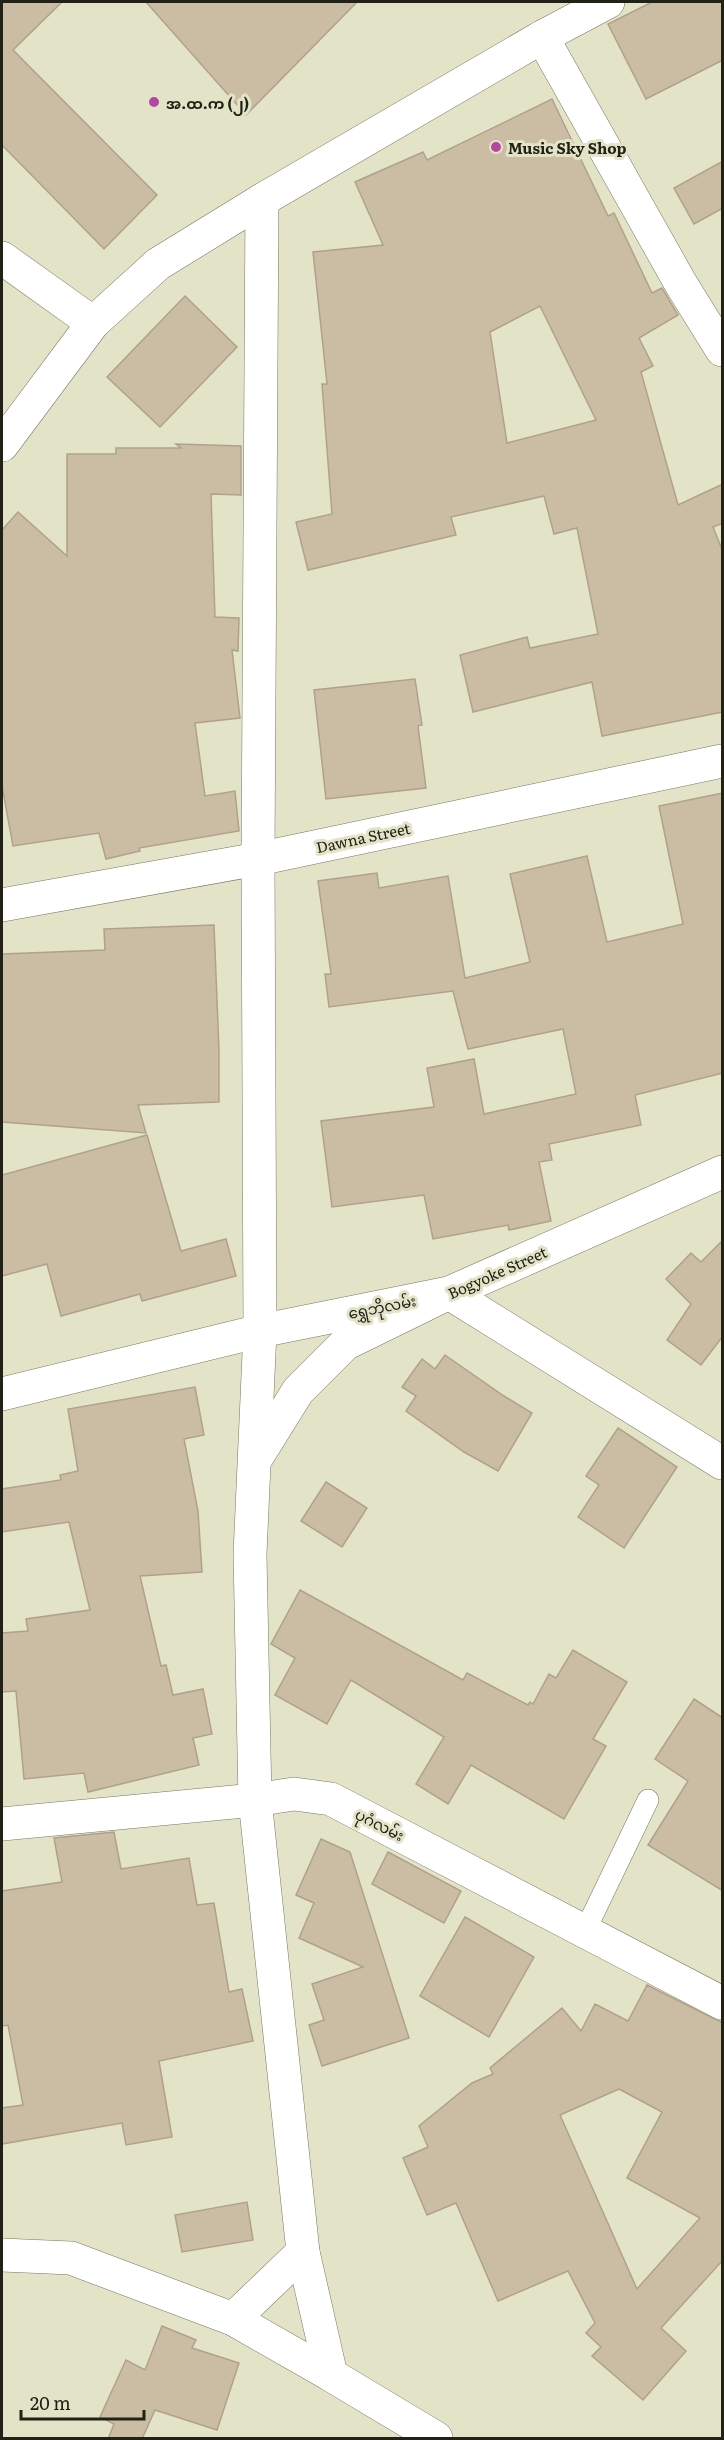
<svg xmlns="http://www.w3.org/2000/svg" width="724" height="2440" viewBox="0 0 724 2440" font-family="Literata,'Noto Sans Myanmar',serif">
<rect width="100%" height="100%" fill="#e3e4c7"/>
<!-- building -->
<g fill="#cbbda4" stroke="#b0a28a" stroke-width="1.5" fill-rule="evenodd">
<path d="M2,2H62L13,50L157,195L104,249L2,145Z"/>
<path d="M146,2H357L246,115Z"/>
<path d="M652,2H723V60L646,99L608,24Z"/>
<path d="M552,99L608,216L614,213L652,293L662,288L678,315L639,338L653,366L641,372L678,505L723,484V523L713,527L723,552V712L602,736L592,682L473,712L460,655L527,637L530,648L598,634L577,528L554,534L544,496L451,517L456,535L308,570L296,522L332,514L322,384H327L313,252L383,245L355,182L423,152L427,160ZM540,306L596,420L507,443L490,332Z"/>
<path d="M723,161V208L694,224L674,188Z"/>
<path d="M185,296L237,347L160,427L107,377Z"/>
<path d="M176,444L241,446V495L211,494L215,617L239,618L238,651L232,650L240,718L195,723L205,796L235,791L239,831L139,848L140,851L106,859L99,833L13,846L2,786V530L18,512L67,556V454H116V448H181Z"/>
<path d="M415,679L422,725L418,726L426,788L326,799L314,690Z"/>
<path d="M723,793V1073L635,1095L641,1125L549,1144L552,1160L539,1162L551,1221L509,1230L508,1225L433,1239L424,1195L332,1207L321,1121L434,1107L427,1068L474,1059L484,1114L576,1094L563,1029L468,1049L453,991L329,1007L325,974H331L318,881L377,873L379,888L448,876L465,978L530,962L510,874L587,856L607,942L683,924L659,806Z"/>
<path d="M214,925L219,1050V1102L138,1105L146,1133L2,1122V954L105,950L104,929Z"/>
<path d="M147,1135L181,1251L226,1239L236,1276L142,1301L140,1294L61,1316L47,1264L2,1276V1175Z"/>
<path d="M723,1240V1336L701,1365L667,1340L691,1304L666,1279L691,1253L701,1262Z"/>
<path d="M445,1355L504,1396L532,1413L498,1471L464,1452L406,1411L416,1396L402,1387L422,1359L435,1369Z"/>
<path d="M195,1387L204,1435L184,1439L198,1511L202,1572L140,1576L161,1666L166,1665L173,1695L203,1689L212,1734L193,1738L199,1765L88,1792L84,1773L24,1779L16,1691L2,1692V1633L28,1631L26,1619L90,1610L69,1522L2,1532V1489L61,1480L60,1475L78,1471L68,1409Z"/>
<path d="M618,1428L677,1467L624,1548L578,1517L599,1485L586,1476Z"/>
<path d="M326,1482L367,1508L342,1547L301,1521Z"/>
<path d="M300,1590L463,1680L467,1673L528,1705L530,1702L533,1704L549,1674L556,1678L573,1650L627,1682L593,1739L606,1746L564,1819L471,1765L448,1804L416,1784L444,1737L351,1680L327,1724L275,1695L295,1658L271,1644Z"/>
<path d="M694,1699L723,1718V1891L648,1845L688,1781L655,1759Z"/>
<path d="M114,1832L121,1869L189,1858L197,1905L214,1903L229,1992L242,1989L253,2041L159,2061L172,2137L126,2145L122,2123L2,2144V2108L23,2105L8,2025L2,2026V1891L62,1882L54,1838Z"/>
<path d="M321,1839L350,1852L409,2038L322,2066L309,2025L324,2020L312,1984L363,1967L299,1938L314,1903L296,1895Z"/>
<path d="M388,1852L461,1891L444,1923L372,1884Z"/>
<path d="M465,1917L534,1957L489,2037L420,1996Z"/>
<path d="M647,1985L723,2023V2260L661,2328L686,2351L643,2400L592,2356L601,2347L586,2333L595,2323L568,2271L498,2301L456,2203L427,2215L403,2158L428,2147L419,2126L472,2083L493,2074L490,2068L562,2008L581,2031L595,2004L628,2021ZM619,2089L662,2112L627,2178L700,2218L637,2289L560,2115Z"/>
<path d="M247,2202L253,2240L182,2252L175,2215Z"/>
<path d="M162,2326L196,2340L192,2348L239,2363L217,2430L155,2410L142,2439H108L114,2424L100,2417L126,2360L145,2370Z"/>
</g>
<g fill="none" stroke-linecap="round" stroke-linejoin="round">
<defs>
<path id="lane" d="M585,1931L648,1800"/>
<g id="street">
<path d="M542,37L681,284L722,350"/>
<path d="M262,200L258,859L260,1331L250,1554L255,1800L303,2252L331,2375L436,2438"/>
<path d="M2,258L93,323"/>
<path d="M2,445L93,323L158,264L262,200L542,37L608,2"/>
<path d="M2,905L258,859L722,761"/>
<path d="M2,1394L260,1331L449,1293L722,1463"/>
<path d="M255,1460L298,1391L345,1344L449,1293L722,1172"/>
<path d="M2,1824L255,1800L294,1794L331,1799L722,2003"/>
<path d="M2,2255L71,2258L233,2319L331,2375"/>
<path d="M233,2319L303,2252"/>
</g>
</defs>
<!-- lane casing -->
<use href="#lane" stroke="#77785e" stroke-width="22"/>
<!-- street casing -->
<use href="#street" stroke="#77785e" stroke-width="34"/>
<!-- lane -->
<use href="#lane" stroke="#fff" stroke-width="21"/>
<!-- street -->
<use href="#street" stroke="#fff" stroke-width="33"/>
</g>
<!-- markers -->
<g fill="#b646a2" stroke="#e3e4c7" stroke-width="2">
<circle cx="154" cy="102" r="6"/>
<circle cx="496" cy="147" r="6"/>
</g>
<g text-anchor="middle" dominant-baseline="central" stroke-width="6" stroke-linejoin="round" paint-order="stroke">
<!-- poi labels -->
<g font-size="15" font-weight="bold" fill="#212116" stroke="#e3e4c7" text-anchor="start">
<text x="166" y="102">အ.ထ.က (၂)</text>
<text x="508" y="147">Music Sky Shop</text>
</g>
<!-- street labels -->
<g font-size="15" fill="#212116" stroke="#e3e4c7">
<text transform="translate(363 837) rotate(-12)">Dawna Street</text>
<text transform="translate(497 1272) rotate(-24)">Bogyoke Street</text>
<text transform="translate(382 1306) rotate(-11)">ရွှေဘိုလမ်း</text>
<text transform="translate(380 1824) rotate(27)">ပုဂံလမ်း</text>
</g>
</g>
<!-- border -->
<rect width="724" height="2440" fill="none" stroke="#212116" stroke-width="6"/>
<!-- scale -->
<path d="M21 2410v9h123v-9" fill="none" stroke="#212116" stroke-width="3"/>
<text x="30" y="2410" font-size="18" fill="#212116" stroke="#e3e4c7" stroke-width="4.5" paint-order="stroke">20 m</text>
</svg>
